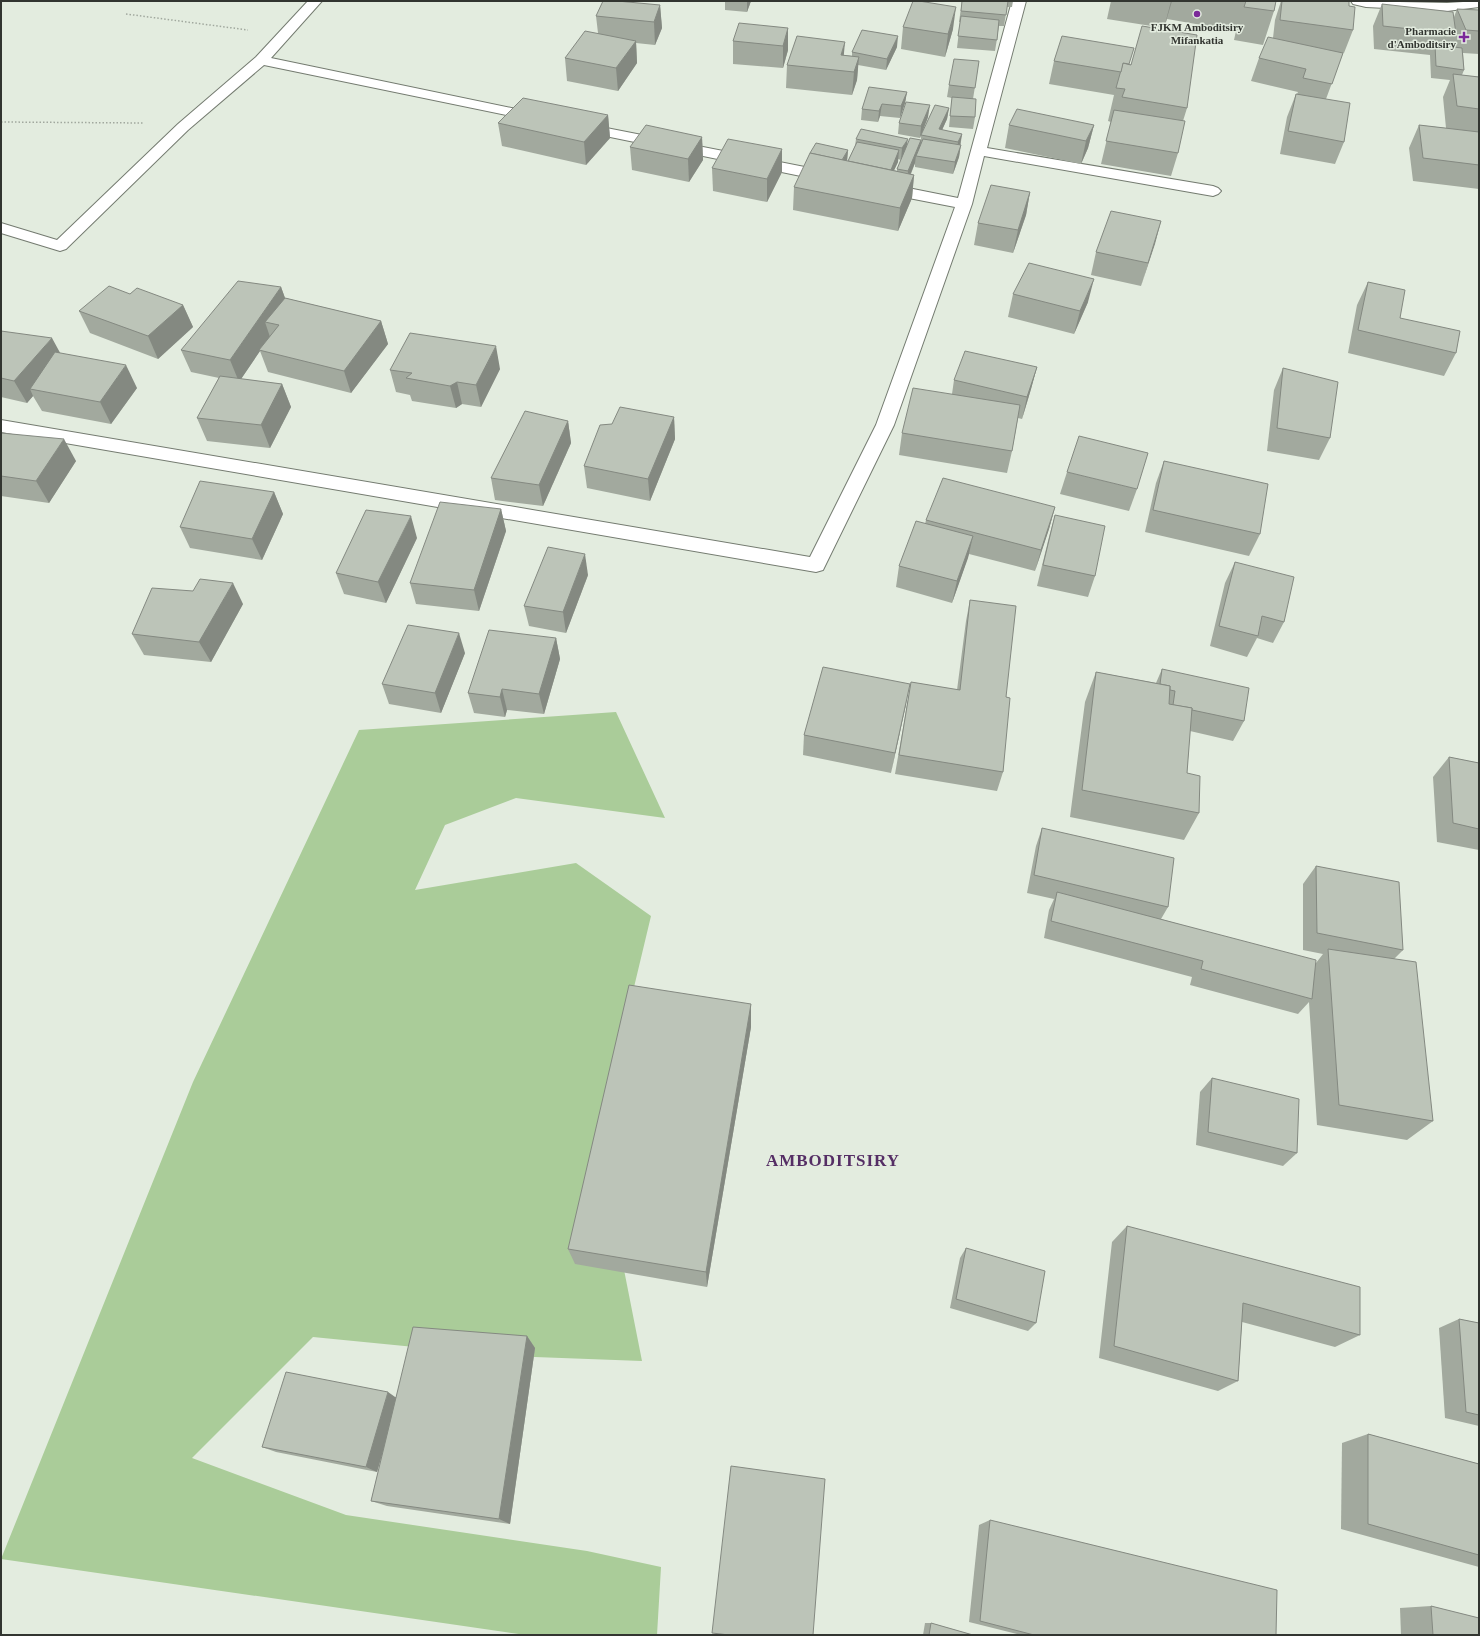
<svg xmlns="http://www.w3.org/2000/svg" width="1480" height="1636" viewBox="0 0 1480 1636" font-family="'Times New Roman',serif">
<rect width="100%" height="100%" fill="#e3ecdf"/>
<!-- green -->
<path fill="#ac9" d="M616,712L665,818L516,798L445,825L415,890L576,863L651,916L598,1138L642,1361L506,1356L313,1337L192,1458L346,1515L587,1551L661,1567L657,1635H526L1,1559L193,1082L359,730Z"/>
<g fill="none" stroke-linecap="round" stroke-linejoin="round">
<defs>
<g id="street">
<path d="M308,1H322L271,58L540,114L545,115L547,118L545,121L540,122L264,65L188,130L66,249L60,251L1,233V223L57,240L178,124L256,57Z"/>
<path d="M1012,1H1026L987,148L1213,186L1218,188L1221,191L1218,194L1213,196L984,156L972,204L894,425L823,570L816,572L1,432V420L810,557L876,425L955,207L883,193L878,191L875,188L878,185L883,183L958,198Z"/>
<path d="M581,123L830,172L835,174L838,177L835,180L830,182L576,130L574,127L576,124Z"/>
</g>
<path id="secondary" d="M1351,1L1447,3L1479,1V7L1447,11L1366,7L1353,4Z"/>
</defs>
<!-- street casing -->
<use href="#street" stroke="#747b70" stroke-width="2"/>
<!-- secondary casing -->
<use href="#secondary" stroke="#747b70" stroke-width="2"/>
<!-- path -->
<g stroke="#a1a89e" stroke-width="1.5" stroke-dasharray="1.5 2" stroke-linecap="butt">
<path d="M126,14L248,30"/>
<path d="M1,122L143,123"/>
</g>
<!-- street -->
<use href="#street" fill="#fff" fill-rule="evenodd"/>
<!-- secondary -->
<use href="#secondary" fill="#fff" fill-rule="evenodd"/>
</g>
<!-- wall -->
<g fill="#a2a99e" fill-rule="evenodd">
<path d="M725,1H751L747,12L725,10Z"/>
<path d="M962,1H1013L1012,7H1007L1004,26H999L995,51L957,48L960,22H959Z"/>
<path d="M1111,1H1276L1274,11L1263,45L1234,40L1236,31L1167,19L1164,28L1107,19Z"/>
<path d="M1281,1H1349V6L1353,30L1344,53H1342H1343L1326,99L1344,142L1335,164L1280,154L1287,117L1296,94H1297L1298,92L1251,81L1259,58L1273,38L1275,20Z"/>
<path d="M1382,4L1454,17L1457,9L1479,10V54L1463,53L1464,70L1462,75L1479,77V189L1413,181L1409,148L1419,125L1446,128L1443,97L1450,80L1431,78L1430,55L1374,49L1373,26ZM1452,43L1454,47H1450Z"/>
<path d="M660,5L662,28L655,45L636,43L637,63L618,91L567,81L565,58L598,33L596,16Z"/>
<path d="M903,27L953,29L945,57L901,49Z"/>
<path d="M788,28V50L783,68L733,64V41Z"/>
<path d="M897,47L886,70L858,65L857,80L852,95L786,88L787,65L844,55L852,56V52Z"/>
<path d="M979,61L973,99L975,117L973,129L949,127L952,98L947,97L949,85Z"/>
<path d="M1054,61L1130,64L1187,108L1183,121L1178,153L1171,176L1101,164L1111,122L1108,121L1114,95L1049,84Z"/>
<path d="M907,92L905,103L900,118L880,116L878,122L861,120L862,109Z"/>
<path d="M949,108L947,119L942,130L962,134L959,157L953,174L915,167V163L911,174L914,175L912,198L898,231L793,210L794,187L848,150L847,161H848L855,146L856,139L907,146L921,140V135ZM898,159L901,160L897,169V171L894,170L898,162Z"/>
<path d="M608,115L610,138L586,165L502,146L498,123Z"/>
<path d="M928,117L920,138L898,134L899,123Z"/>
<path d="M1009,125H1094L1088,148L1081,164L1005,148Z"/>
<path d="M702,137L703,160L689,182L632,170L630,147Z"/>
<path d="M782,149V172L767,202L713,191L712,168Z"/>
<path d="M1030,192L1026,215L1013,253L974,245L978,223Z"/>
<path d="M1161,221L1141,286L1091,275L1096,252Z"/>
<path d="M1368,282L1400,318L1456,353L1444,376L1348,353L1357,305Z"/>
<path d="M281,287L285,298L381,321L388,344L351,393L268,372L260,351L241,379L282,384L291,407L270,448L207,441L197,418L219,378L191,372L181,350Z"/>
<path d="M130,294L183,305L193,327L158,359L90,333L79,311Z"/>
<path d="M1013,294L1088,302L1074,334L1008,317Z"/>
<path d="M1,331L60,353L137,388L111,424L42,411L33,396L27,403L1,397Z"/>
<path d="M1037,367L1031,389L1022,419L1018,418L1012,451L1007,473L899,455L902,433L952,394L954,380Z"/>
<path d="M1283,368L1330,438L1319,460L1267,451L1274,390Z"/>
<path d="M500,369L481,407L462,404L456,408L412,401L410,395L396,392L390,370Z"/>
<path d="M674,417L675,439L650,501L587,488L584,466L612,424Z"/>
<path d="M568,421L571,443L543,506L495,500L491,478Z"/>
<path d="M1,433L76,461L49,503L1,496Z"/>
<path d="M1164,461L1260,534L1249,556L1145,532L1156,483Z"/>
<path d="M1067,472L1137,489L1129,511L1060,494Z"/>
<path d="M274,492L283,514L262,560L190,548L180,527Z"/>
<path d="M1055,507L1049,529L1035,571L969,554L952,603L896,587L899,566L925,524L926,520Z"/>
<path d="M501,509L506,531L479,611L416,604L410,583Z"/>
<path d="M1055,515L1095,576L1088,597L1037,586L1049,537Z"/>
<path d="M417,538L386,603L344,594L336,573Z"/>
<path d="M1235,562L1284,622L1273,643L1257,638L1247,657L1210,646L1225,583Z"/>
<path d="M588,575L566,633L529,626L524,606Z"/>
<path d="M193,591L243,604L211,662L144,655L132,634Z"/>
<path d="M970,600L1006,697L1003,772L997,791L895,774L911,682L957,690L966,621Z"/>
<path d="M556,638L560,659L544,714L507,710L505,717L474,713L468,693Z"/>
<path d="M465,653L441,713L389,704L382,684Z"/>
<path d="M1162,669L1244,721L1233,741L1190,731L1187,773L1199,813L1184,840L1070,817L1085,702L1096,672L1156,683Z"/>
<path d="M906,704L891,773L803,755L804,735Z"/>
<path d="M1449,757L1479,763V850L1437,842L1433,777Z"/>
<path d="M1042,828L1168,907L1161,919L1316,963L1323,954L1303,950V884L1316,866L1403,950L1394,959L1433,1121L1407,1140L1317,1125L1309,1002L1298,1014L1190,985L1192,977L1044,938L1049,910L1054,899L1027,893L1036,846Z"/>
<path d="M751,1004V1027L707,1287L575,1264L568,1249Z"/>
<path d="M1212,1078L1297,1153L1283,1166L1196,1145L1200,1092Z"/>
<path d="M1127,1226L1360,1335L1335,1347L1242,1322L1238,1381L1218,1391L1099,1358L1112,1242Z"/>
<path d="M966,1248L1036,1323L1028,1331L950,1308L960,1258Z"/>
<path d="M1459,1319L1479,1323V1426L1445,1418L1439,1328Z"/>
<path d="M527,1336L535,1348L510,1524L387,1506L371,1501L383,1452L377,1472L276,1452L262,1447L396,1397Z"/>
<path d="M1368,1434L1479,1464V1567L1341,1529L1342,1443Z"/>
<path d="M990,1520L1276,1635H1021L969,1622L979,1525Z"/>
<path d="M1431,1606L1479,1635H1401L1400,1608Z"/>
<path d="M925,1623H931L973,1635H923Z"/>
</g>
<!-- shaded-wall -->
<g fill="#848981">
<path d="M747,1H751L747,12Z"/>
<path d="M1171,1H1172L1164,28Z"/>
<path d="M660,5L662,28L655,45L654,22Z"/>
<path d="M956,7L953,29L945,57L948,34Z"/>
<path d="M788,28V50L783,68V46Z"/>
<path d="M898,36L897,47L886,70L887,59Z"/>
<path d="M636,41L637,63L618,91L616,68Z"/>
<path d="M845,42L843,64L841,55Z"/>
<path d="M859,57L857,80L852,95L854,72Z"/>
<path d="M907,92L905,103L900,118L901,106Z"/>
<path d="M882,104L880,116L878,122L879,111Z"/>
<path d="M930,105L928,117L920,138L921,126Z"/>
<path d="M949,108L947,119L938,139L939,129Z"/>
<path d="M608,115L610,138L586,165L584,142Z"/>
<path d="M1094,125L1088,148L1081,164L1086,141Z"/>
<path d="M962,134L960,145L957,154L958,142Z"/>
<path d="M702,137L703,160L689,182L688,159Z"/>
<path d="M908,139L906,150L901,160L902,148Z"/>
<path d="M921,140L920,151L916,156L915,163L907,182L908,171Z"/>
<path d="M961,145L959,157L953,174L955,162Z"/>
<path d="M782,149V172L767,202V179Z"/>
<path d="M848,150L847,161H842Z"/>
<path d="M899,150L898,162L889,181L891,170Z"/>
<path d="M914,175L912,198L898,231L900,208Z"/>
<path d="M1030,192L1026,215L1013,253L1018,230Z"/>
<path d="M1161,221L1155,244L1141,286L1148,263Z"/>
<path d="M1094,279L1088,302L1074,334L1080,311Z"/>
<path d="M281,287L289,309L265,322L270,337L259,350L260,351L239,382L230,360Z"/>
<path d="M183,305L193,327L158,359L148,336Z"/>
<path d="M381,321L388,344L351,393L344,371Z"/>
<path d="M52,338L64,360L30,389L33,396L27,403L14,381Z"/>
<path d="M496,346L500,369L481,407L476,385Z"/>
<path d="M126,365L137,388L111,424L100,402Z"/>
<path d="M1037,367L1031,389L1022,419L1027,397Z"/>
<path d="M457,382L462,404L456,408L450,386Z"/>
<path d="M282,384L291,407L270,448L261,425Z"/>
<path d="M674,417L675,439L650,501L648,479Z"/>
<path d="M568,421L571,443L543,506L539,485Z"/>
<path d="M64,439L76,461L49,503L36,481Z"/>
<path d="M274,492L283,514L262,560L252,539Z"/>
<path d="M1055,507L1049,529L1035,571L1041,550Z"/>
<path d="M501,509L506,531L479,611L474,590Z"/>
<path d="M411,516L417,538L386,603L378,582Z"/>
<path d="M973,536L968,558L952,603L957,581Z"/>
<path d="M585,554L588,575L566,633L563,612Z"/>
<path d="M233,583L243,604L211,662L199,642Z"/>
<path d="M459,633L465,653L441,713L435,693Z"/>
<path d="M556,638L560,659L544,714L539,694Z"/>
<path d="M910,684L906,704L891,773L895,753Z"/>
<path d="M502,689L507,710L505,717L500,697Z"/>
<path d="M751,1004V1027L707,1287L706,1272Z"/>
<path d="M527,1336L535,1348L510,1524L499,1519Z"/>
<path d="M388,1392L398,1399L377,1472L366,1467Z"/>
</g>
<!-- building -->
<g fill="#bcc4b8" stroke="#848981">
<path d="M603,1H617L660,5L654,22L596,16Z"/>
<path d="M913,1H919L956,7L948,34L903,27Z"/>
<path d="M962,1H1008L1006,15L961,11Z"/>
<path d="M1246,1H1276L1274,11L1244,7Z"/>
<path d="M1282,1H1349V6L1355,7L1353,30L1280,20Z"/>
<path d="M1382,4L1453,12L1456,34L1383,26Z"/>
<path d="M1457,9L1479,10V31L1466,30Z"/>
<path d="M961,16L999,20L997,40L958,36Z"/>
<path d="M739,23L788,28L783,46L733,41Z"/>
<path d="M1142,26L1197,35L1187,108L1122,97L1125,89L1116,88L1123,63L1131,65Z"/>
<path d="M862,30L898,36L887,59L852,52Z"/>
<path d="M585,31L636,41L616,68L565,58Z"/>
<path d="M797,36L845,42L841,55L859,57L854,72L787,65Z"/>
<path d="M1062,36L1134,48L1129,64L1123,63L1121,72L1054,61Z"/>
<path d="M1268,37L1343,53L1332,84L1303,78L1306,69L1259,58Z"/>
<path d="M1435,45L1462,48L1464,70L1436,66Z"/>
<path d="M954,59L979,61L975,88L949,85Z"/>
<path d="M1453,74L1479,77V109L1457,106Z"/>
<path d="M869,87L907,92L901,106L882,104L879,111L862,109Z"/>
<path d="M1296,94L1350,103L1344,142L1288,131Z"/>
<path d="M952,97L976,99L975,117L950,116Z"/>
<path d="M523,98L608,115L584,142L498,123Z"/>
<path d="M906,102L930,105L921,126L899,123Z"/>
<path d="M935,105L949,108L939,129L962,134L958,142L921,135Z"/>
<path d="M1017,109L1094,125L1086,141L1009,125Z"/>
<path d="M1114,110L1185,121L1178,153L1106,141Z"/>
<path d="M646,125L702,137L688,159L630,147Z"/>
<path d="M1419,125L1479,132V165L1423,158Z"/>
<path d="M861,129L908,139L902,148L856,139Z"/>
<path d="M910,138L921,140L908,171L897,169Z"/>
<path d="M728,139L782,149L767,179L712,168Z"/>
<path d="M923,139L961,145L955,162L916,156Z"/>
<path d="M857,142L899,150L891,170L848,161Z"/>
<path d="M816,143L848,150L842,160L810,153Z"/>
<path d="M810,153L914,175L900,208L794,187Z"/>
<path d="M991,185L1030,192L1018,230L978,223Z"/>
<path d="M1111,211L1161,221L1148,263L1096,252Z"/>
<path d="M1029,263L1094,279L1080,311L1013,294Z"/>
<path d="M238,281L281,287L230,360L181,350Z"/>
<path d="M1368,282L1405,290L1400,318L1460,331L1456,353L1358,330Z"/>
<path d="M109,286L130,294L137,288L183,305L148,336L79,311Z"/>
<path d="M285,298L381,321L344,371L259,350L279,325L265,322Z"/>
<path d="M1,331L52,338L14,381L1,378Z"/>
<path d="M410,333L496,346L476,385L457,382L450,386L406,378L412,373L390,370Z"/>
<path d="M965,351L1037,367L1027,397L954,380Z"/>
<path d="M55,352L126,365L100,402L30,389Z"/>
<path d="M1283,368L1338,382L1330,438L1277,428Z"/>
<path d="M220,376L282,384L261,425L197,418Z"/>
<path d="M913,388L1020,405L1012,451L902,433Z"/>
<path d="M620,407L674,417L648,479L584,466L600,425L612,424Z"/>
<path d="M525,411L568,421L539,485L491,478Z"/>
<path d="M1,433L64,439L36,481L1,476Z"/>
<path d="M1079,436L1148,453L1137,489L1067,472Z"/>
<path d="M1164,461L1268,484L1260,534L1153,510Z"/>
<path d="M943,478L1055,507L1041,550L926,520Z"/>
<path d="M200,481L274,492L252,539L180,527Z"/>
<path d="M440,502L501,509L474,590L410,583Z"/>
<path d="M366,510L411,516L378,582L336,573Z"/>
<path d="M1055,515L1105,526L1095,576L1043,565Z"/>
<path d="M916,521L973,536L957,581L899,566Z"/>
<path d="M548,547L585,554L563,612L524,606Z"/>
<path d="M1235,562L1294,577L1284,622L1262,616L1258,636L1219,626Z"/>
<path d="M200,579L233,583L199,642L132,634L152,588L193,591Z"/>
<path d="M970,600L1016,606L1006,697L1010,698L1003,772L899,755L911,682L960,690Z"/>
<path d="M408,625L459,633L435,693L382,684Z"/>
<path d="M489,630L556,638L539,694L502,689L500,697L468,693Z"/>
<path d="M823,667L910,684L895,753L804,735Z"/>
<path d="M1162,669L1249,688L1244,721L1192,710V708L1173,705L1175,691L1170,690V686L1160,684Z"/>
<path d="M1096,672L1170,686L1169,704L1192,708L1187,773L1200,776L1199,813L1082,790Z"/>
<path d="M1449,757L1479,763V829L1453,823Z"/>
<path d="M1042,828L1174,858L1168,907L1034,875Z"/>
<path d="M1316,866L1399,882L1403,950L1317,933Z"/>
<path d="M1057,892L1316,960L1312,999L1201,969L1203,961L1051,921Z"/>
<path d="M1328,949L1416,962L1433,1121L1339,1105Z"/>
<path d="M629,985L751,1004L706,1272L568,1249Z"/>
<path d="M1212,1078L1299,1099L1297,1153L1208,1132Z"/>
<path d="M1127,1226L1360,1287V1335L1243,1303L1238,1381L1114,1346Z"/>
<path d="M966,1248L1045,1271L1036,1323L956,1299Z"/>
<path d="M1459,1319L1479,1323V1415L1466,1412Z"/>
<path d="M413,1327L527,1336L499,1519L371,1501Z"/>
<path d="M286,1372L388,1392L366,1467L262,1447Z"/>
<path d="M1368,1434L1479,1464V1555L1368,1524Z"/>
<path d="M731,1466L825,1479L813,1635H729L712,1633Z"/>
<path d="M990,1520L1277,1590L1276,1635H1034L980,1621Z"/>
<path d="M1431,1606L1479,1618V1635H1433Z"/>
<path d="M931,1623L973,1635H929Z"/>
</g>
<!-- markers -->
<g fill="#7b2999" stroke="#e3ecdf" stroke-width="1.5">
<circle cx="1197" cy="14" r="4"/>
<path d="M1462 31h4v4h4v4h-4v4h-4v-4h-4v-4h4z"/>
</g>
<g text-anchor="middle" dominant-baseline="central" stroke-width="3" stroke-linejoin="round" paint-order="stroke">
<!-- far-poi labels -->
<g font-size="11" font-weight="bold" fill="#323530" stroke="#e3ecdf">
<text x="1197" y="27">FJKM Amboditsiry<tspan x="1197" dy="13">Mifankatia</tspan></text>
<text x="1456" y="31" text-anchor="end">Pharmacie<tspan x="1456" dy="13">d'Amboditsiry</tspan></text>
</g>
<!-- district labels -->
<g font-size="17" font-weight="bold" letter-spacing="1" fill="#552e65" stroke="#e3ecdf">
<text x="833" y="1160">AMBODITSIRY</text>
</g>
</g>
<!-- border -->
<rect width="1480" height="1636" fill="none" stroke="#323530" stroke-width="4"/>
</svg>
